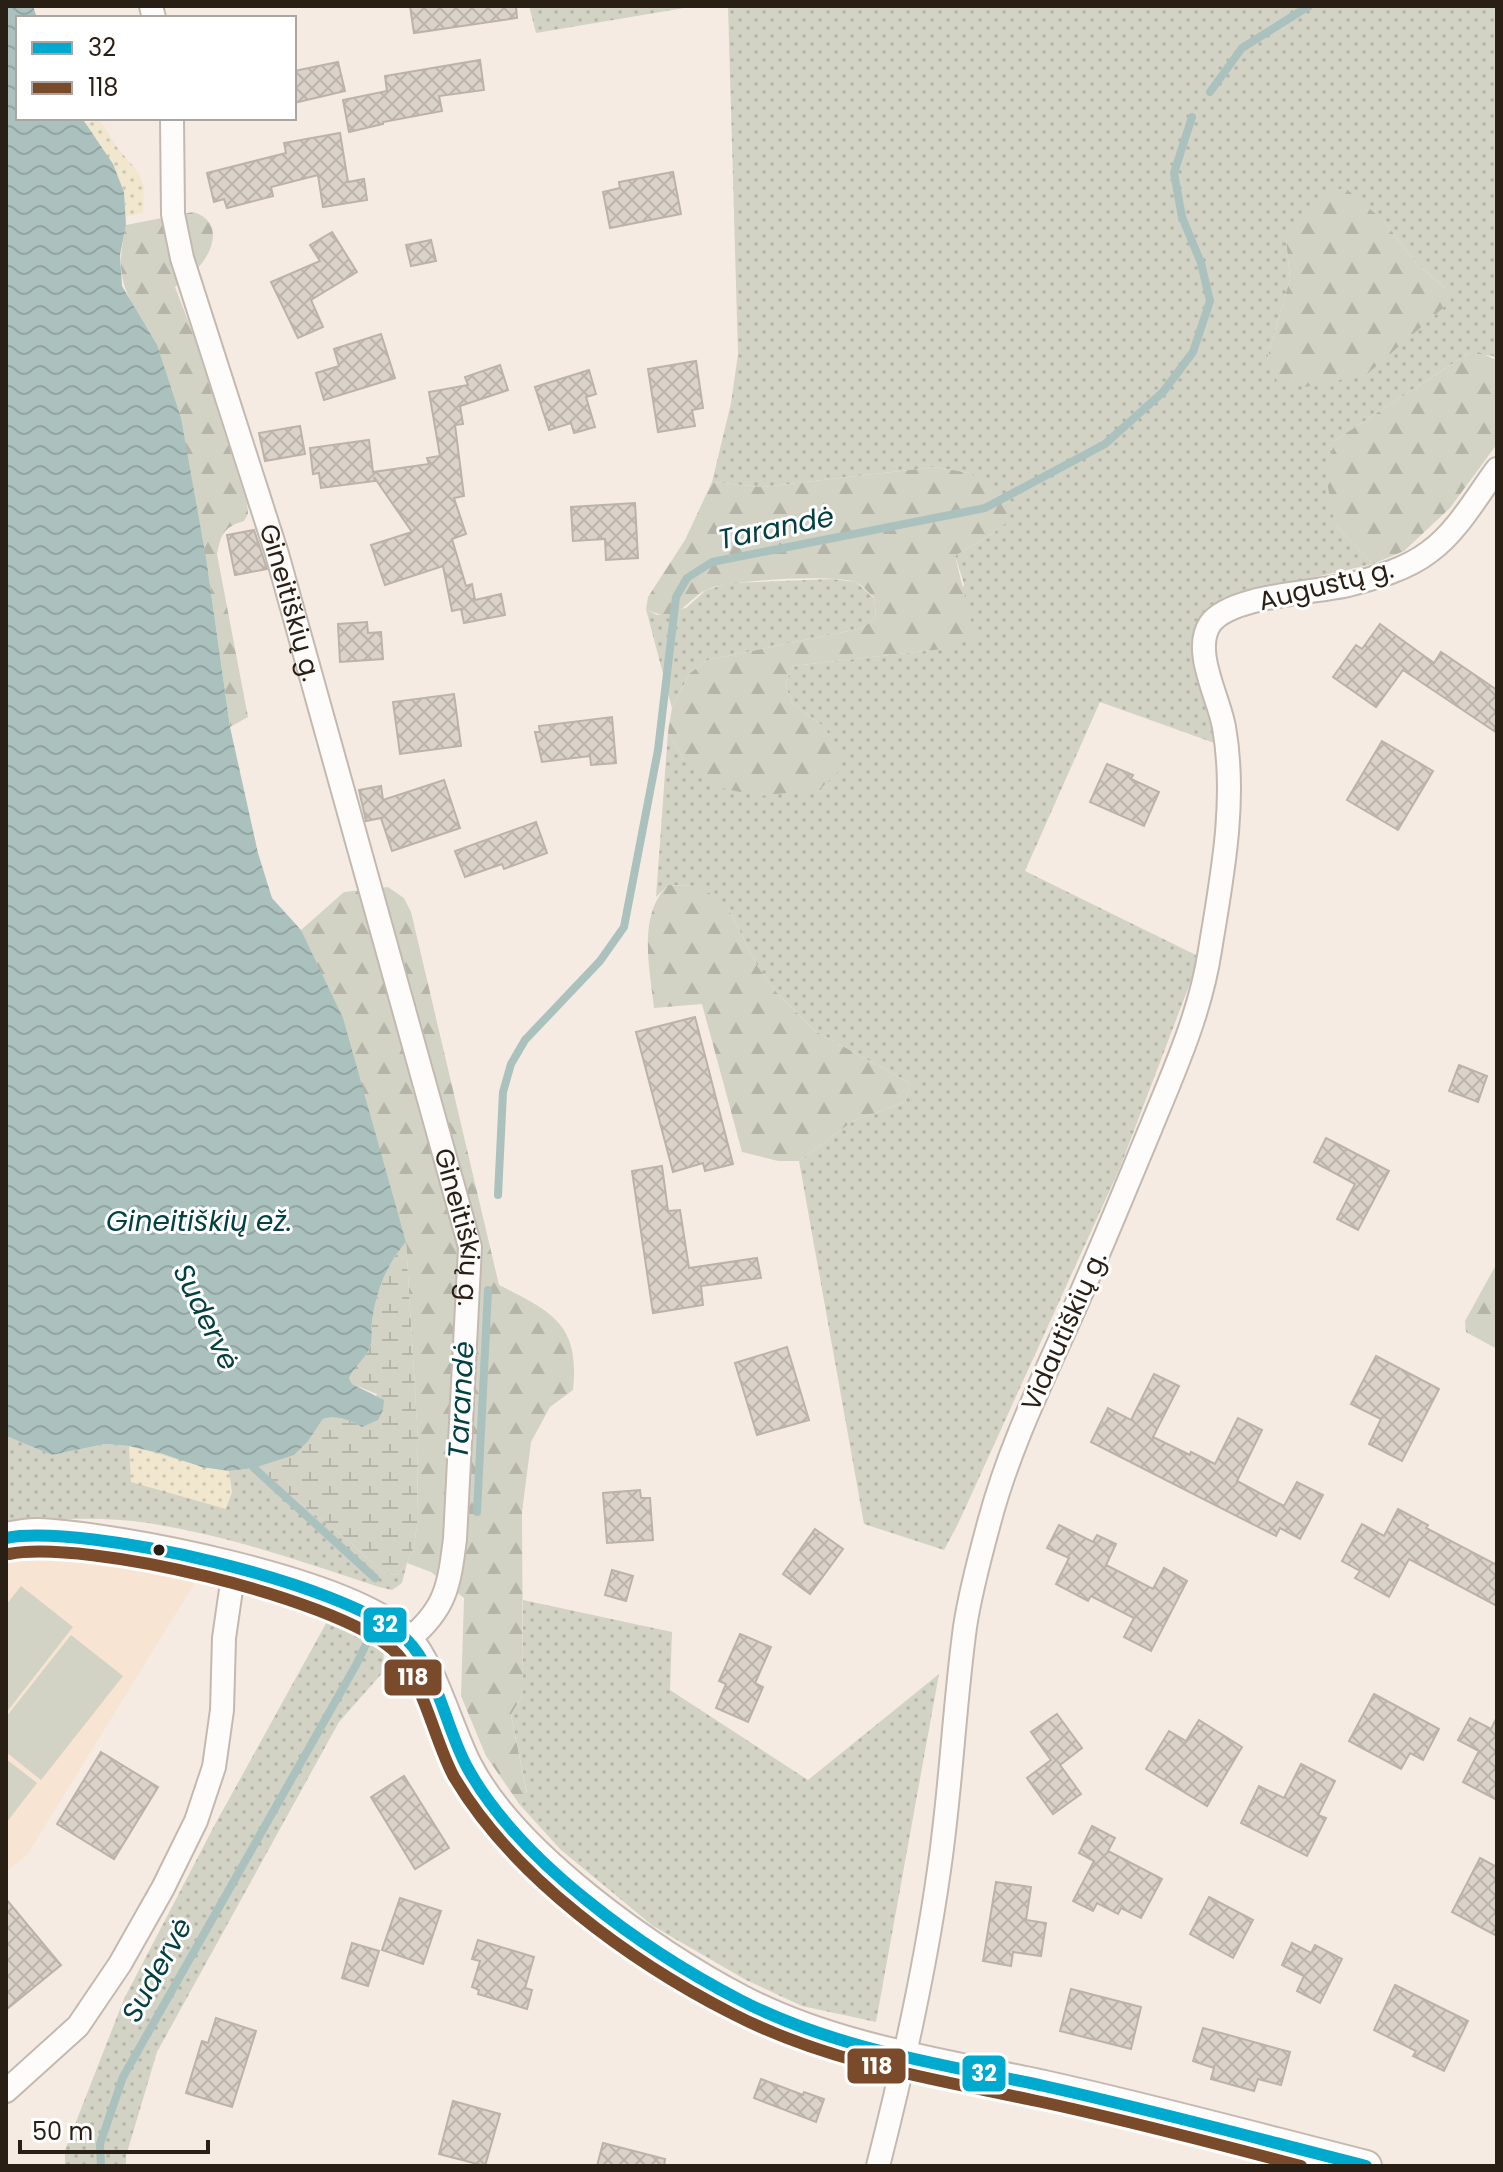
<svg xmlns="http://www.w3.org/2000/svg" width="1503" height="2172" viewBox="0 0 1503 2172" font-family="Poppins,sans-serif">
<defs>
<pattern id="grass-dots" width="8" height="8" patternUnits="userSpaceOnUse" patternTransform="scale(2)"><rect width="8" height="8" fill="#d2d3c5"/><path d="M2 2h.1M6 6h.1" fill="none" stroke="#b4b5a8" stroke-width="1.8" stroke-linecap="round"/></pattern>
<pattern id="forest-firs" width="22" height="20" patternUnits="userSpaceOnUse" patternTransform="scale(2)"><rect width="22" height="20" fill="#d2d3c5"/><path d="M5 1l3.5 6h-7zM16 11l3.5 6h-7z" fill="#b4b5a8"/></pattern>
<pattern id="wetland-marsh" width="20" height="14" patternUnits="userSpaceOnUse" patternTransform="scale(2)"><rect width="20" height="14" fill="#d2d3c5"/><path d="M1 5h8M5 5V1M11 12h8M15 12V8" fill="none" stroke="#b4b5a8"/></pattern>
<pattern id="sand-dots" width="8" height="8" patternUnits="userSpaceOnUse" patternTransform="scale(2)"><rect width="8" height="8" fill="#f1e7cf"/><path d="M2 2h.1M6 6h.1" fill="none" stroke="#cfc6b1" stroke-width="1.8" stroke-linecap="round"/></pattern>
<pattern id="water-waves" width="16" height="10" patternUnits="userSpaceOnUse" patternTransform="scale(2)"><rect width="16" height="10" fill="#aac1be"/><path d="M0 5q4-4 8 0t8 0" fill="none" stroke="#92a5a2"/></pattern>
<pattern id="building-cross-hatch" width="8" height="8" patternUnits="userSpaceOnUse" patternTransform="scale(2)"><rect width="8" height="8" fill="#dbd2c9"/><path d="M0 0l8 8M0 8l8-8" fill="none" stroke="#bcb4ac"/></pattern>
</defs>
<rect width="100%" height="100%" fill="#f5ebe2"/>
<!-- built -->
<path fill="#f8e4d2" d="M6,1557L78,1558L196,1581L27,1855L6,1872Z"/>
<!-- grass -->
<g fill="url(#grass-dots)" fill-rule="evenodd">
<path d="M529,6H696L536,33Z"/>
<path d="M728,6H1497V360L1493,356L1469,353L1334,441L1335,525L1373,564L1223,598L1206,611L1199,630L1220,745L1100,702L1025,871L1200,957L1119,1170L958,1524L944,1550L864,1524L799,1161L853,1121L905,1102L910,1083L815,1031L777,993L758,967L729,910L695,886L668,885L656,897L668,732L685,762L823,726L793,704L785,685L793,666L942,649L964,584L955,556L995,532L970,473L935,467L762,487L712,482L731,403L738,354ZM1384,221L1415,262L1446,289L1267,359L1290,279L1286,239Z"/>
<path d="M832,579L856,582L874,598L876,617L863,628L708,660L690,673L672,708L646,609L657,615L686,608L706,590L730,583Z"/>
<path d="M6,1436L52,1455L105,1444L129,1446L229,1471L254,1468L343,1536L382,1572L397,1575L407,1563L402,1583L392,1590L379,1587C304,1562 226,1535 148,1523C101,1516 53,1519 6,1523Z"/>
<path d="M523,1600L672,1632L670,1690L808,1780L939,1674L876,2022L802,2006L746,1980L653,1926L561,1850L520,1805L527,1793L511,1715L523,1694Z"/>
<path d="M329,1618L364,1628L383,1638L384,1671L339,1722L157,2052L126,2156V2166H65V2150L124,1999L213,1828Z"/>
</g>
<!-- forest -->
<g fill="url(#forest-firs)">
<path d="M1344,187L1384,221L1415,262L1446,289L1451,301L1366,375L1305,387L1277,381L1267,359L1290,279L1286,239L1308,207Z"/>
<path d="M193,212C224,221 214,252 196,270C190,276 181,281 175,287L192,331L247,503L248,514L244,521C224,527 221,534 217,554L248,717L230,727L207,564L137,314C118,278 118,265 126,225Z"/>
<path d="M1478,352L1497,360V444L1450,508L1404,551L1373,564L1335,525L1327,482L1334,441L1469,353Z"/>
<path d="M935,467L970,473L1000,495L1011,519L995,532L955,556L975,637L943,649L793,666L785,685L793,704L823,726L842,752L839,771L820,789L760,796L721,788L685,762L668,732L672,708L690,673L708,660L863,628L876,617L874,597C868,593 862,584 855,582C832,574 735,580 711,588C683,598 683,627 646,609L648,597L685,540L712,482L762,487Z"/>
<path d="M668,885L695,886L715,896L729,910L758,967L777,993L815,1031L910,1083L905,1102L853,1121L799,1161H778L742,1152L702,1004L654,1008C650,969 637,916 668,885Z"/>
<path d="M388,887L404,898L411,912L499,1285C552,1312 580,1324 573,1390L550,1407L531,1442L522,1512L523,1694L511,1715L527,1794L520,1805L486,1756L461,1696L464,1598L431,1572L407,1563L414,1547L417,1524L418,1438L406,1242L385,1171L301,930L344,892Z"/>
<path d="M1497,1263V1349L1466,1332L1465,1321Z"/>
</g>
<!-- wetland -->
<path fill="url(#wetland-marsh)" d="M406,1242L418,1438L417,1524L414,1547L407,1563L397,1575L382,1572L343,1536L254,1468C292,1455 300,1454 323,1419C339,1415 348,1419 362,1427L377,1394L352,1384L349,1378C354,1367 367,1357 370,1347C373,1340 371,1330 372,1322C376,1292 386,1265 406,1242Z"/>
<!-- sand -->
<g fill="url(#sand-dots)">
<path d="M100,120L117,147L138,172L144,187L143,213L125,217L124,192L84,123Z"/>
<path d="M129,1446C163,1454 195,1466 229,1471L232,1492L226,1509L131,1482Z"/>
</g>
<!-- pitch -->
<g fill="#d2d3c5">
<path d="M21,1586L73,1627L6,1713V1605Z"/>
<path d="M71,1635L123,1676L41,1780L6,1752V1717Z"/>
<path d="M6,1759L37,1783L6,1823Z"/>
</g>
<!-- water -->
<path fill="url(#water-waves)" d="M6,6H33L37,18H18V118H82L113,164L124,192L126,225L120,255L122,286L157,345L181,418L207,564L230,727L258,853L272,898L301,930L343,1018L406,1242C386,1265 376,1292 372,1322C371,1330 373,1340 370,1347C367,1357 354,1367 349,1378L352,1384L384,1400L383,1410L378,1420L362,1427C348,1420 339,1415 323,1419L308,1441L294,1455L254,1468L229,1471L202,1467L163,1454L129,1446L105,1444L52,1455L6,1436Z"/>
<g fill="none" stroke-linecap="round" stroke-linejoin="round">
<!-- stream -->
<g stroke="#aac1be" stroke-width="8">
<path d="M1210,92L1242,48L1309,6"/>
<path d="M498,1195L503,1092L511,1064L525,1040L600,961L624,927L658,750L676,597L687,578L712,562L985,508L1105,444L1163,392L1193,352L1210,301L1201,263L1182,217L1174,173L1192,117"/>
<path d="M251,1461L254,1468L375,1578"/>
<path d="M477,1512L488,1290"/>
<path d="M101,2166L100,2144L123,2077L356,1665L370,1636"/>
</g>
</g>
<!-- building -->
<g fill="url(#building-cross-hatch)" stroke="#bcb2aa" stroke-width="2">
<path d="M410,6H516L517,18L414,33Z"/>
<path d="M480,60L484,90L439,96L442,111L383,122V124L349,132L343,100L387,91L385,76Z"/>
<path d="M338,62L345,91L294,103V71Z"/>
<path d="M340,133L348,182L364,179L367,200L323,207L318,175L271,187L273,196L227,208L224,199L214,202L207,173L286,153L284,143Z"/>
<path d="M673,172L681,214L610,228L603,192L620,188L619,182Z"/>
<path d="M332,232L357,272L311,300L323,327L298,338L271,282L320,261L310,245Z"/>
<path d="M431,240L436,261L411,266L406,245Z"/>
<path d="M381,334L395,378L324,400L316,373L339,366L334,349Z"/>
<path d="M696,361L703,408L692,410L695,426L658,432L648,369Z"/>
<path d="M500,365L508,390L460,406L463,424L455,425L464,496L454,498L466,534L452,539L466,586L472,584L475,600L501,594L505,615L464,623L461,609L452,611L443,566L385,585L371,545L412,532L374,477L375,481L321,488L319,473L313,474L310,448L369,440L373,472L429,464L427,458L440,456L429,392L468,385L465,377Z"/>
<path d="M589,370L596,394L586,397L595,427L574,433L571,423L549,430L535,387Z"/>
<path d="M300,426L305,454L265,461L259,433Z"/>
<path d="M635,503L638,558L606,560L605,539L573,541L571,507Z"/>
<path d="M254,530L267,569L235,575L227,535Z"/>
<path d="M367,622L368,633L381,632L383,659L340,662L338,624Z"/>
<path d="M1380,624L1434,663L1441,652L1497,690V733L1403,670L1376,707L1333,677L1356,645L1362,649Z"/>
<path d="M454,694L461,746L400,754L393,702Z"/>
<path d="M612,717L616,763L591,765L590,756L542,762L535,732H540L539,726Z"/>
<path d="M1382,741L1433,771L1398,830L1347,800Z"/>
<path d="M1107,764L1133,775L1131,779L1159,792L1144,826L1090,802Z"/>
<path d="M444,780L460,828L392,851L381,818L366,821L359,790L381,786L383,800Z"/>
<path d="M536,822L547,853L504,869L502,864L465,877L455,851Z"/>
<path d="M695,1017L733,1164L705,1171L703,1163L673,1172L636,1032Z"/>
<path d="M1459,1065L1487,1076L1478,1102L1449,1091Z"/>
<path d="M1326,1138L1389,1171L1358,1230L1337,1219L1355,1184L1314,1162Z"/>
<path d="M662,1166L668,1211L680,1210L689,1268L757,1258L761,1278L701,1286L703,1305L653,1313L632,1171Z"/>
<path d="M787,1347L809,1420L757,1435L735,1363Z"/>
<path d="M1376,1356L1439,1389L1402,1461L1369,1444L1381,1419L1351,1404Z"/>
<path d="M1154,1374L1179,1386L1153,1437L1190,1455L1191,1452L1215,1464L1238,1418L1262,1430L1237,1481L1284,1506L1297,1482L1323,1495L1300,1539L1280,1528L1276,1536L1091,1442L1108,1408L1131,1420Z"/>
<path d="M640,1490L641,1498H650L653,1540L607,1543L603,1493Z"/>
<path d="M1398,1509L1428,1525L1426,1528L1497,1565V1606L1409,1559L1389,1597L1355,1578L1360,1571L1342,1561L1362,1524L1384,1536Z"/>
<path d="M1059,1525L1093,1542L1097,1535L1116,1544L1106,1565L1153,1589L1164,1568L1187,1581L1151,1651L1124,1637L1134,1618L1091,1596L1088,1601L1056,1584L1069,1558L1047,1548Z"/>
<path d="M815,1529L843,1549L810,1594L783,1574Z"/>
<path d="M612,1570L633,1576L626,1601L605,1595Z"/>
<path d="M740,1634L771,1647L755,1683L763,1687L748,1722L716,1708L726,1684L719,1681Z"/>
<path d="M1374,1694L1439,1729L1423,1760L1410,1753L1401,1769L1349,1741Z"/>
<path d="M1057,1714L1082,1748L1060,1765L1081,1794L1053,1814L1027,1778L1051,1760L1031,1732Z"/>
<path d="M1497,1717V1800L1463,1782L1479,1751L1458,1740L1470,1718L1491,1729Z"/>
<path d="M1199,1720L1242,1747L1207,1806L1146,1769L1169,1731L1186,1741Z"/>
<path d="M101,1752L158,1787L114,1859L57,1824Z"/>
<path d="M1301,1764L1335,1781L1318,1815L1326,1818L1307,1856L1241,1823L1259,1786L1284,1798Z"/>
<path d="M404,1776L449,1848L415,1869L371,1797Z"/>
<path d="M1092,1826L1115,1838L1108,1851L1162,1879L1141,1918L1121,1908L1118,1914L1097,1903L1093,1911L1073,1901L1094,1861L1079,1853Z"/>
<path d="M1480,1858L1497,1867V1936L1452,1912Z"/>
<path d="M996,1882L1031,1887L1026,1920L1046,1923L1041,1956L1013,1952L1011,1966L983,1961Z"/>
<path d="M1209,1897L1253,1920L1233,1958L1190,1934Z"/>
<path d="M400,1898L441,1911L423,1964L382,1950Z"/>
<path d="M6,1899L61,1965L6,2010Z"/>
<path d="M478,1940L534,1957L525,1988L532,1990L527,2009L478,1994L479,1990L472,1987L480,1961L472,1959Z"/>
<path d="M352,1943L379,1951L368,1986L342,1978Z"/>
<path d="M1292,1943L1311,1953L1315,1945L1342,1959L1320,2003L1297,1991L1304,1976L1282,1965Z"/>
<path d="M1395,1985L1468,2021L1444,2071L1413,2056L1416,2051L1374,2030Z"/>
<path d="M1071,1989L1141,2007L1131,2049L1060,2031Z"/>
<path d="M216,2018L256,2031L232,2107L186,2093L202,2041L208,2043Z"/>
<path d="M1203,2028L1290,2052L1281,2085L1258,2079L1254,2091L1211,2079L1214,2068L1193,2061Z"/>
<path d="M761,2079L803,2095L804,2092L824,2099L816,2122L754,2098Z"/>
<path d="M453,2101L500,2114L485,2166L439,2154Z"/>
<path d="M603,2143L665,2159L664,2166H597Z"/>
</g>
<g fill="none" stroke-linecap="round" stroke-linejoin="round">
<defs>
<g id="street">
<path d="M151,6L154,18"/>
<path id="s1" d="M172,118L173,214L182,258L277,554L470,1247L455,1539C449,1586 446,1609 408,1640"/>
<path d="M6,2091L78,2026L120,1964L163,1888L196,1821L214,1767L222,1710L224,1638L234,1569"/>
<path d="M878,2166C903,2068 925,1970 939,1870C951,1789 954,1708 965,1627C970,1593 980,1556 989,1523C1009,1447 1044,1377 1076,1305C1102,1246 1127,1185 1152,1125C1175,1069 1201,1011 1210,950C1222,877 1237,801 1224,727C1219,698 1192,651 1210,624C1230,595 1314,593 1348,585C1375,578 1407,569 1429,552C1457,532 1477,496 1497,469"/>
</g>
<path id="secondary" d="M6,1538C16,1536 27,1534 37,1534C116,1537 353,1583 406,1639C431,1665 449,1733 467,1767C513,1856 652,1954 740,2000C833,2049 943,2064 1044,2086C1152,2110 1259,2139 1366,2166"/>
</defs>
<!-- street casing -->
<use href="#street" stroke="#c3b9b0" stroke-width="26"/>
<!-- secondary casing -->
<use href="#secondary" stroke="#c3b9b0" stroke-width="34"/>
<!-- street -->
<use href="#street" stroke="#fefcfb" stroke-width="22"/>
<!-- secondary -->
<use href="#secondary" stroke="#fefcfb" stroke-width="30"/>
<defs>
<path id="bus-1" d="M6,1538C85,1523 347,1583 406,1639C437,1669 446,1729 467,1767C519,1862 645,1951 740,2000C835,2049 941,2064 1044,2086C1152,2110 1259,2139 1366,2166"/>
<path id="bus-2" d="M9,1554C86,1539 332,1597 392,1649C422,1674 434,1741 454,1777C513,1877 631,1962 733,2014C828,2063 934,2079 1037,2101C1126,2120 1214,2143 1301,2166"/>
</defs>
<!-- bus-1 casing -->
<use href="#bus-1" stroke="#fff" stroke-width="18"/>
<!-- bus-2 casing -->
<use href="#bus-2" stroke="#fff" stroke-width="18"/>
<!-- bus-1 -->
<use href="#bus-1" stroke="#00a9ce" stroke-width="12"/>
<!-- bus-2 -->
<use href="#bus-2" stroke="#7a4b2a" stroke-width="12"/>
</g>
<!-- markers -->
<circle fill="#2a1f15" stroke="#fff" stroke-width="3" cx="159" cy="1550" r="7"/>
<g text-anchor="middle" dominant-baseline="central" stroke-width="6" stroke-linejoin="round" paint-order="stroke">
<!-- street labels -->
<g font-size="26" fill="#2a1f15" stroke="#fff">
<text transform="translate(1326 585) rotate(-14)">Augustų g.</text>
<text stroke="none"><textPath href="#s1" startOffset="502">Gineitiškių g.</textPath></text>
<text stroke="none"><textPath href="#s1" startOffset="1150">Gineitiškių g.</textPath></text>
<text transform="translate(1064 1331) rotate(-66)">Vidautiškių g.</text>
</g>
<!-- water labels -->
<g font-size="28" font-style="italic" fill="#034041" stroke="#fff">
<text transform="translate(776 528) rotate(-12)">Tarandė</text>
<text x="199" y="1221">Gineitiškių ež.</text>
<text transform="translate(206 1317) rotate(64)">Sudervė</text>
<text transform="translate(461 1400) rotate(-87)">Tarandė</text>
<text transform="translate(157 1970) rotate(-61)">Sudervė</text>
</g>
</g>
<g stroke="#fff" stroke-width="3">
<rect x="362" y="1606" width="46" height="38" rx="8" fill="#00a9ce"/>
<rect x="383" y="1658" width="60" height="39" rx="8" fill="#7a4b2a"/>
<rect x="846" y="2047" width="61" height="38" rx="8" fill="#7a4b2a"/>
<rect x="961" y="2054" width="46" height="39" rx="8" fill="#00a9ce"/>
</g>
<g font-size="22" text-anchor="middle" font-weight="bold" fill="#fff">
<text x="385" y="1632">32</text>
<text x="413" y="1685">118</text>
<text x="877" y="2074">118</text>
<text x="984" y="2081">32</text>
</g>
<!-- border -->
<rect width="1503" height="2172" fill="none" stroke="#2a1f15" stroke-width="16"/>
<!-- legend -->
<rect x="16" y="16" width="280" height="104" fill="#ffffff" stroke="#aaa5a1" stroke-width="2"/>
<rect x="32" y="42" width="40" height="12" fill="#00a9ce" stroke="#aaa5a1" stroke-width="2"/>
<text x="88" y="56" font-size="24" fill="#2a1f15">32</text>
<rect x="32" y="82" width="40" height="12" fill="#7a4b2a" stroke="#aaa5a1" stroke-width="2"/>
<text x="88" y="96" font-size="24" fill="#2a1f15">118</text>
<!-- scale -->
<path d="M20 2140v12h188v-12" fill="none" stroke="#2a1f15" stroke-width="4"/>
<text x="32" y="2140" font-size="24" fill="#2a1f15" stroke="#ffffff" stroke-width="6" paint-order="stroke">50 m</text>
</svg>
